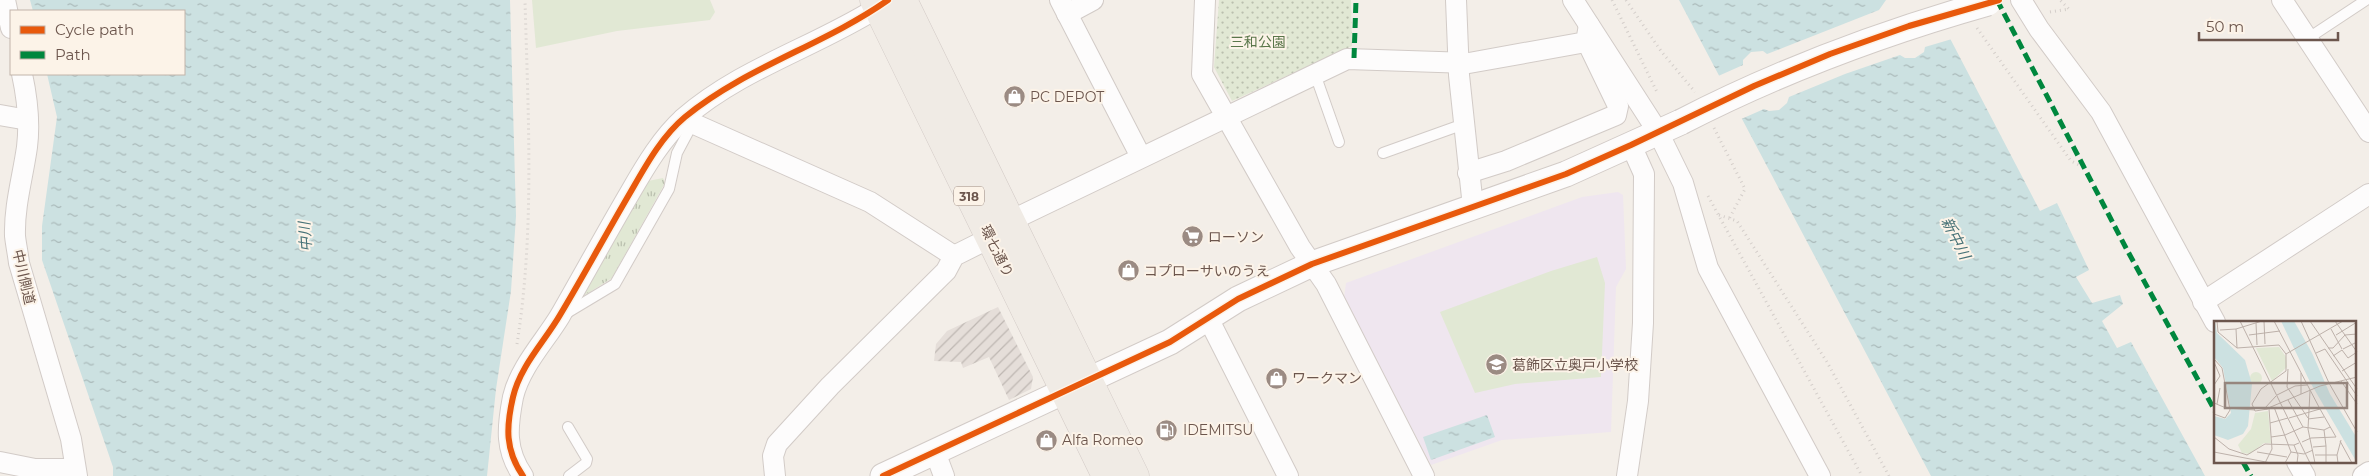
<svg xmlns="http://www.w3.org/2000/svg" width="2369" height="476" viewBox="0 0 2369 476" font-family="Montserrat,'Noto Sans JP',sans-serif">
<defs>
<pattern id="industrial-furrows" width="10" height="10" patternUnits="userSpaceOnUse" patternTransform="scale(1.25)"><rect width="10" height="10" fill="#e5ded9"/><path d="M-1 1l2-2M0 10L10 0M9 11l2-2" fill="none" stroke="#beb7b2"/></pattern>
<pattern id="grass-tufts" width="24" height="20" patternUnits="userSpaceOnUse" patternTransform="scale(1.25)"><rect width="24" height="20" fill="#e1e8d4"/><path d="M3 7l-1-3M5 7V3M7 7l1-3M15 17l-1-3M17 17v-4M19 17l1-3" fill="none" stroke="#babfae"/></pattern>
<pattern id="park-dots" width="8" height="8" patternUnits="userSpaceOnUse" patternTransform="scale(1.25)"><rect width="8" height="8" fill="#e1e8d4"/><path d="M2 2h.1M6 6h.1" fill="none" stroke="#babfae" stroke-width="1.8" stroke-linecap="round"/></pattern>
<pattern id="water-ripples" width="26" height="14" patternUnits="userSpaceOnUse" patternTransform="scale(1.25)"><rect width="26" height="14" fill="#cce1e1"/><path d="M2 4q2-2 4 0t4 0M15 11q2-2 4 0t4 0" fill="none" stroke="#aab9b9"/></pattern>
</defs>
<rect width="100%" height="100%" fill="#f3eee8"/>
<!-- industrial -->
<path fill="url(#industrial-furrows)" d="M998,307L1033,377L1031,389L1009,400L989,357L963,368L961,362L934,361L936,344L947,331Z"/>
<!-- education -->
<path fill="#efe6ef" d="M1618,192L1623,195L1626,269L1616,287L1611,432L1502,440L1431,465L1344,298L1346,283L1582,197Z"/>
<!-- grass -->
<path fill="url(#grass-tufts)" d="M663,178L665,183L612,278L585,295L581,294L648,181Z"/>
<!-- park -->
<path fill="url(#park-dots)" d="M1219,0H1351L1352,46L1232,101L1214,67Z"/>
<!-- pitch -->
<g fill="#e1e8d4">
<path d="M532,0H710L715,12L710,20L617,31L536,48Z"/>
<path d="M1597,257L1605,283L1601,377L1515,384L1475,393L1440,312L1551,271Z"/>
</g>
<!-- water -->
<g fill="url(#water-ripples)">
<path d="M30,0H510L516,216L511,291L496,389L487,476H113V467L42,260V226L57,117L47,74H184V11H33Z"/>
<path d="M1679,0H1930L2040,211L2057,203L2089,270L2076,277L2092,303L2120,295L2123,304L2102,321L2117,348L2131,342L2205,476H1931Z"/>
<path d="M1487,415L1495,437L1431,460L1423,437Z"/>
</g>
<!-- pier -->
<path fill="#f3eee8" d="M1886,0H1933L1952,39L1925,47L1924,52L1915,58H1905L1900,55L1845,74L1789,97L1787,103L1779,110L1769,111L1764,109L1739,120L1716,77L1743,65V60L1751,52L1763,51L1767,54L1879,10Z"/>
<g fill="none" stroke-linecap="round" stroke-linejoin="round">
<defs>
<g id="service">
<path d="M2307,39L2366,0"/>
<path d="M1315,74L1339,142"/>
<path d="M1383,153L1464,124"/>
<path d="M565,314L615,284L669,189L677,153L694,121"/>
<path d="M568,427L587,459L586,463L569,476"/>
</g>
<g id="minor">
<path d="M5,0L11,28"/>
<path d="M1060,0L1141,157"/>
<path d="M1205,0L1202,74L1300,247L1326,284L1424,476"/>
<path d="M1456,0L1459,75L1473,207"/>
<path d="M1573,0L1658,132L1683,183L1708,268L1820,476"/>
<path d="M2021,0L2039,29L2101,112L2215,322"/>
<path d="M2282,0L2369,132"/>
<path d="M1067,14L1093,0"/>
<path d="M22,74C27,97 30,123 27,147C23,176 14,206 15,236C16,245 18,254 19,263L71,439L77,476"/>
<path d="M0,115L28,120"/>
<path d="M683,119L870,202L954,256"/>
<path d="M1468,173L1506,161L1616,115L1618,106L1590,48"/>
<path d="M1010,221L1347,59L1469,63L1586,42L1589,25"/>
<path d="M2203,302L2369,194"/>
<path d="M1208,318L1288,476"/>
<path d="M935,452L944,476"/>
<path d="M0,462L35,469H75"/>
<path d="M2297,462L2305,476"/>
<path d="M523,476C505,450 507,428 513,397C520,367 545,341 560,316C584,274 607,232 631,191C646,165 662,138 684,118C740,69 815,47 877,8"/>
<path d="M775,476L773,456L777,444L830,386L946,271L954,256L990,238"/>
<path d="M1627,476L1638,401L1643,323L1644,174L1631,145"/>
<path d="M2363,476L2369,472"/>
</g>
<path id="tertiary" d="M883,476L1170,342L1238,299L1312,264L1566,174L1681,122"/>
<g id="primary">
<path d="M874,0L1106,476"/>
<path d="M903,0L1135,476"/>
</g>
</defs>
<!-- service casing -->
<use href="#service" stroke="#d2cbc7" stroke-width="12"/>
<!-- minor casing -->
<use href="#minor" stroke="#d2cbc7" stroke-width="22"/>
<!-- tertiary casing -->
<use href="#tertiary" stroke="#d2cbc7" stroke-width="27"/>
<!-- primary casing -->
<use href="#primary" stroke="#d2cac6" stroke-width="29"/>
<!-- path -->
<g stroke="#d4ceca" stroke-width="3" stroke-dasharray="1 4" stroke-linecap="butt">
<path d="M1612,0L1658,94"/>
<path d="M1626,0L1661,51L1695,92"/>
<path d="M2050,12L2069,9L2060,0"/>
<path d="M1977,28L2071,161L2083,167"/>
<path d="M1714,128L1745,189L1729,219"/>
<path d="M1708,196L1862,476"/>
<path d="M1719,215L1737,221L1827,362L1889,476"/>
<path d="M517,344C535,230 528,114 525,0"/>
</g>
<!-- service -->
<use href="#service" stroke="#fdfcfc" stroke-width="10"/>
<!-- minor -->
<use href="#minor" stroke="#fdfcfc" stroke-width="20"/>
<!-- tertiary -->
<use href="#tertiary" stroke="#fdfcfc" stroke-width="25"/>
<!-- primary -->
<use href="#primary" stroke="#f0ebe5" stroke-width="28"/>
<defs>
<path id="tertiary-bridge" d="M1681,122C1780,71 1882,33 1988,3"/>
</defs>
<!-- tertiary-bridge casing -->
<use href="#tertiary-bridge" stroke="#d2cbc7" stroke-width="27" stroke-linecap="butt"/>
<!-- tertiary-bridge -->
<use href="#tertiary-bridge" stroke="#fdfcfc" stroke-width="25"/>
<!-- quiet -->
<g stroke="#00873e" stroke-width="5" stroke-dasharray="10 5" stroke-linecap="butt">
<path d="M1997,0L2126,248L2215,411"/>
<path d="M1354,58L1356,0"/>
<path d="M2243,462L2251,476"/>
</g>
<defs>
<g id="cycleway">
<path d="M523,476C505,450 506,427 513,397C520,366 545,341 560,315C584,275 606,234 630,193C645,167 661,137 685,117C746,67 824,45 888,0"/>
<path d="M883,476L1170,342L1238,299L1312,264L1566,174L1631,145L1754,86L1830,54L1909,26L1999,0"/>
</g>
</defs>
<!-- cycleway casing -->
<use href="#cycleway" stroke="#fcf3e8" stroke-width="9"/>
<!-- cycleway -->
<use href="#cycleway" stroke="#e8590c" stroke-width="6"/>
</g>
<!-- icons -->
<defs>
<symbol id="shop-disc" viewBox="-11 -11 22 22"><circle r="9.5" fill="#9b8b83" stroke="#fcf3e8"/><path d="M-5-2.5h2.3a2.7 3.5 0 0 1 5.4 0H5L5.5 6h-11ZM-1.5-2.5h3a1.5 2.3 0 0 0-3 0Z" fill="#fff"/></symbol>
<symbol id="supermarket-disc" viewBox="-11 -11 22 22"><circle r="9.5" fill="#9b8b83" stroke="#fcf3e8"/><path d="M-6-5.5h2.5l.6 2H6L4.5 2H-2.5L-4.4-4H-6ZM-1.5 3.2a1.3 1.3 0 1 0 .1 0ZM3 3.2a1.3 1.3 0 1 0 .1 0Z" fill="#fff"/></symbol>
<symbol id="school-disc" viewBox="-11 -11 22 22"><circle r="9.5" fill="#9b8b83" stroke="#fcf3e8"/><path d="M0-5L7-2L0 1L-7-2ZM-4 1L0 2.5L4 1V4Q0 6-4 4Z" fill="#fff"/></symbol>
<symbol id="fuel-disc" viewBox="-11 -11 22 22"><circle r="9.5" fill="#9b8b83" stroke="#fcf3e8"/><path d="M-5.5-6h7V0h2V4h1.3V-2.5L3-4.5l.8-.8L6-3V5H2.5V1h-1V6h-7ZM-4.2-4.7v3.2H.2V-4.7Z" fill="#fff"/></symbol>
</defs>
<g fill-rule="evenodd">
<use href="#shop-disc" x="1002" y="84" width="25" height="25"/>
<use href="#supermarket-disc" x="1180" y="224" width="25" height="25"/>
<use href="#shop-disc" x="1116" y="258" width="25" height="25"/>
<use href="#school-disc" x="1484" y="352" width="25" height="25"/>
<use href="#shop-disc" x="1264" y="366" width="25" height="25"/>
<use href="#fuel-disc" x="1154" y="418" width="25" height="25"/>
<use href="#shop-disc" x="1034" y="428" width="25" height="25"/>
</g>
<g text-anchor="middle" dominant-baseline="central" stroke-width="4" stroke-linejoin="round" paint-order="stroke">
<!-- shield labels -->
<rect fill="#fcf3e8" stroke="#97857c" stroke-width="1" x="954" y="186.5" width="30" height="19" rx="4"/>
<g font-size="12" font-weight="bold" fill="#6c564d">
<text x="969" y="196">318</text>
</g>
<!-- park labels -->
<g font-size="14" fill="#5a764a" stroke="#fcf3e8">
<text x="1258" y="42">三和公園</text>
</g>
<!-- poi labels -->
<g font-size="14" fill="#6c564d" stroke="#fcf3e8" text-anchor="start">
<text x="1030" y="97">PC DEPOT</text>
<text x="1208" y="237">ローソン</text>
<text x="1144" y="271">コプローサいのうえ</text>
<text x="1512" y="365">葛飾区立奥戸小学校</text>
<text x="1292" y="378">ワークマン</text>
<text x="1183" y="430">IDEMITSU</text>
<text x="1062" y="440">Alfa Romeo</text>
</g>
<!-- street labels -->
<g font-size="14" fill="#6c564d" stroke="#fcf3e8">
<text transform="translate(997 251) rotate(64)">環七通り</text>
<text transform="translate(24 277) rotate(77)">中川側道</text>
</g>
<!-- water labels -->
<g font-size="15" font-style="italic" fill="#477277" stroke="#fcf3e8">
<text transform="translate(305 237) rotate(-94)">中川</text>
<text transform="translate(1956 238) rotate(63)">新中川</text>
</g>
</g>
<!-- overview -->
<g transform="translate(2214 321)">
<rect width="142" height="142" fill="#f3eee8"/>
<path d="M65,26L72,36L73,46L58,60L42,27ZM36 57a6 6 0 1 1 12 0a6 6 0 1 1-12 0ZM54,90L57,122H50L36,133L28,132L24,124L37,108L41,92Z" fill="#e1e8d4"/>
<path d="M1,0L3,12L31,39L38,63L34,105L29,113L14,119L0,114V95L11,98L17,92L9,47L0,36ZM67,0H80L98,32L116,73L141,114L142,140L96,61Z" fill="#cce1e1"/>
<path fill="none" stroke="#bdb1aa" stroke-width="1" d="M3,0L4,11L23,27L65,24L72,33V50L47,68L38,83L41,90L54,88M26,0L96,142M50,0L51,23M60,0L106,88L75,97M87,0L115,62L143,111M96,0L143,68M121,0L143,31M42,2L43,24M117,8L128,28M6,9L22,8M35,14L66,10M122,14L143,1M23,27L22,8L48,0M114,27H119L131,14L143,13M129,28L143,21M102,32L111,28L143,75M72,33L129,0M119,35L128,29L134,37L143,31M0,38L8,47L16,89L11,97L0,93M0,41L6,55L0,64M74,48L73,66L94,97M128,50L143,41M87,52V73M127,60L143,83M96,70L94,108L101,142M63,74L81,65L93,64M0,82L12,87L41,89M3,83L6,67M60,86L77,131M51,87L62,75M52,88L106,65L143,56M94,98L110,96M56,102L74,97M89,106L110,109L116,106M110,109L112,125M0,116L15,128L33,134L51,123L80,124M57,116L71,114L89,106L74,79M126,120L138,142M88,121L97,117L122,116L106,88M99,126L112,125V142M0,131L57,142M43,131L73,136M101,134H123L124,142M123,134L127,119M51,142L58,128L55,88M71,142L77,131L90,133L99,129M83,142L84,134L80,124L85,122"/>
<path fill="#96867e" fill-opacity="0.15" stroke="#96867e" stroke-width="2.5" d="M11,62H133V87H11Z"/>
<rect width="142" height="142" fill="none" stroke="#6c564d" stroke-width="2.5"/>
</g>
<!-- legend -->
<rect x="10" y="10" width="175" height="65" fill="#fcf3e8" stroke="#c2b4aa"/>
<rect x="20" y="26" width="25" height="8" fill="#e8590c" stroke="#c2b4aa"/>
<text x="55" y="35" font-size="15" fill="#6c564d">Cycle path</text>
<rect x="20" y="51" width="25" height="8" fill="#00873e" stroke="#c2b4aa"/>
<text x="55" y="60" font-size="15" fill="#6c564d">Path</text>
<!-- scale -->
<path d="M2199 32v8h139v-8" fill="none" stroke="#6c564d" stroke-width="2.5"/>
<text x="2206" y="32" font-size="15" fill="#6c564d" stroke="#fcf3e8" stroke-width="4" paint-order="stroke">50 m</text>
</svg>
